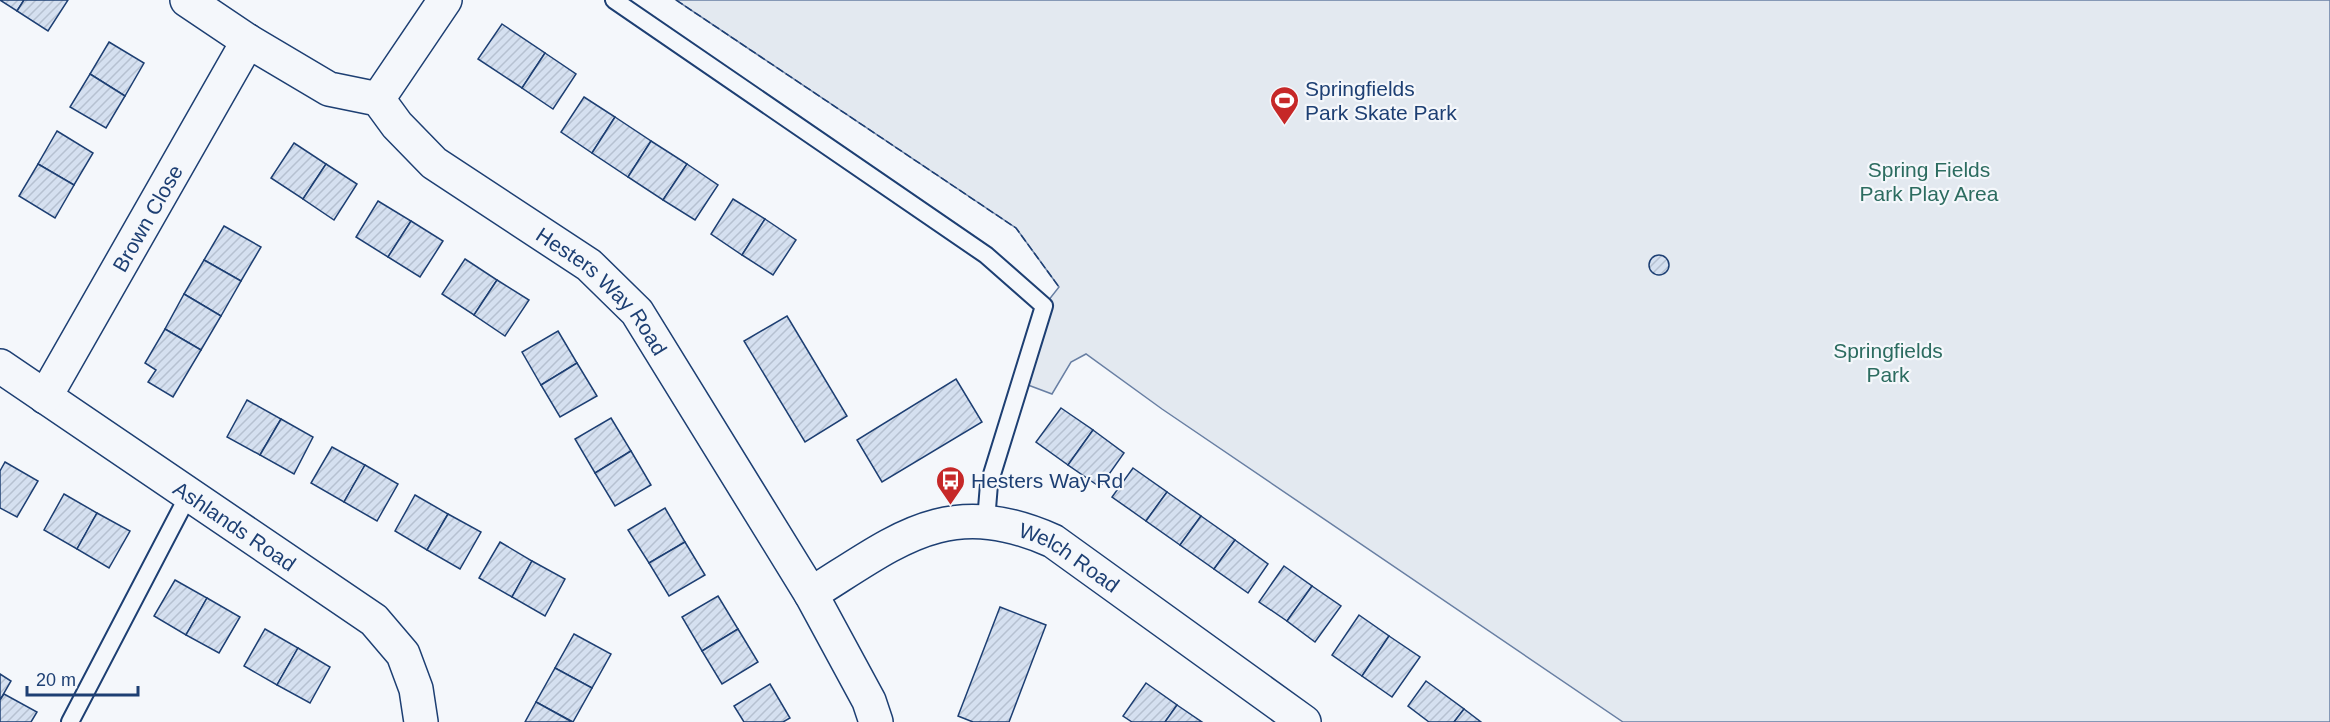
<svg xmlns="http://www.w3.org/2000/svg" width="2330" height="722" viewBox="0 0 2330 722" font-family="Arial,sans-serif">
<defs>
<pattern id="building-hatch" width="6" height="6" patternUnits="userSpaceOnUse" patternTransform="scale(1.5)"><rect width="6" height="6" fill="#d5e0f0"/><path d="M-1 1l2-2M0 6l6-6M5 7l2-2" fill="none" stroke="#b6c1d1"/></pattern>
</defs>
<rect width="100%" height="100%" fill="#f4f7fb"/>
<!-- green -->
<path fill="#e3e9f0" stroke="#687fa3" stroke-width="1.5" d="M676,0H2330V722H1623L1162,409L1086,354L1071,362L1052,394L1020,382L1044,306L1059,287L1016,228Z"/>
<!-- building -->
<g fill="url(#building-hatch)" stroke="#1d3f73" stroke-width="1.5">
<path d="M0,0H24L17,11Z"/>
<path d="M24,0H68L48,31L17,11Z"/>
<path d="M502,24L545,53L522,88L478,59Z"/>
<path d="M109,42L144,63L125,96L90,74Z"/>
<path d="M545,53L576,74L553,109L522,88Z"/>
<path d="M90,74L125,96L106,128L70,107Z"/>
<path d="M584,97L615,117L592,153L561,132Z"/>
<path d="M615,117L651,141L628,177L592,153Z"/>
<path d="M57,131L93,153L74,185L38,164Z"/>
<path d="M651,141L687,164L663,200L628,177Z"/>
<path d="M294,143L326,164L303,199L271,178Z"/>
<path d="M38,164L74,185L55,218L19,196Z"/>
<path d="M326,164L357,184L334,220L303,199Z"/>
<path d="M687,164L718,185L695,220L663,200Z"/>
<path d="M733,199L765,219L742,255L711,234Z"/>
<path d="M378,201L411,221L388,257L356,237Z"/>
<path d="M765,219L796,240L773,275L742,255Z"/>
<path d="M411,221L443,241L420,277L388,257Z"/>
<path d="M224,226L261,247L241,281L204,260Z"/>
<circle cx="1659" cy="265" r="10"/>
<path d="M465,259L497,280L474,315L442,294Z"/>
<path d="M204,260L241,281L221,316L184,294Z"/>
<path d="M497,280L529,300L505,336L474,315Z"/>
<path d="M184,294L221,316L201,350L165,329Z"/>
<path d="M787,316L847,416L805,442L744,341Z"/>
<path d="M165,329L201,350L173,397L148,382L156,370L145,363Z"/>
<path d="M558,331L577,363L541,385L522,352Z"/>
<path d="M577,363L597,396L560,417L541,385Z"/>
<path d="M956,379L982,422L882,482L857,440Z"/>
<path d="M247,400L281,419L260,455L227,437Z"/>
<path d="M1061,408L1093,430L1068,465L1036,442Z"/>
<path d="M611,418L631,451L595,473L575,439Z"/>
<path d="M281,419L313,437L294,474L260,455Z"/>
<path d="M1093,430L1124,453L1100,487L1068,465Z"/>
<path d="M332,447L365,465L344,502L311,483Z"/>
<path d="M631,451L651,485L615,506L595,473Z"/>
<path d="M5,462L38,481L17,517L0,508V471Z"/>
<path d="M365,465L398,484L377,521L344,502Z"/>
<path d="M1133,468L1167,492L1146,521L1112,497Z"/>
<path d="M1167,492L1201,516L1180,545L1146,521Z"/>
<path d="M64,494L97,513L77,549L44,530Z"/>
<path d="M415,495L448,514L427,550L395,531Z"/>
<path d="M665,508L685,542L649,563L628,530Z"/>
<path d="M97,513L130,531L109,568L77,549Z"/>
<path d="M448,514L481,532L460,569L427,550Z"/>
<path d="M1201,516L1235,540L1214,569L1180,545Z"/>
<path d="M1235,540L1268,564L1248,593L1214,569Z"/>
<path d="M500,542L532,561L512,597L479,578Z"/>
<path d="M685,542L705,575L669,596L649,563Z"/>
<path d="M532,561L565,579L545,616L512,597Z"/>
<path d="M1284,566L1312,586L1287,621L1259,602Z"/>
<path d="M175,580L207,598L186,635L154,616Z"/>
<path d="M1312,586L1341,606L1315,642L1287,621Z"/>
<path d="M718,596L738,629L702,651L682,617Z"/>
<path d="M207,598L240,617L219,653L186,635Z"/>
<path d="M1000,607L1046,625L1009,722H973L958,716Z"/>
<path d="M1359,615L1389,636L1362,676L1332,655Z"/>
<path d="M265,629L298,648L277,685L244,666Z"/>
<path d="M738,629L758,662L722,684L702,651Z"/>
<path d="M574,634L611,654L592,688L555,668Z"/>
<path d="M1389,636L1420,657L1392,697L1362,676Z"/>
<path d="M298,648L330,667L310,703L277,685Z"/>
<path d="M555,668L592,688L573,722L536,702Z"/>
<path d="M0,674L11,681L0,700Z"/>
<path d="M1426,681L1464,709L1454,722H1429L1408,706Z"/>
<path d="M1146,683L1177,705L1165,722H1132L1123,716Z"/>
<path d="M770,684L790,718L783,722H744L734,706Z"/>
<path d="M4,694L37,712L31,722H0V700Z"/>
<path d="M536,702L572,722H525Z"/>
<path d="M1177,705L1202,722H1165Z"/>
<path d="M1464,709L1481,722H1454Z"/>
</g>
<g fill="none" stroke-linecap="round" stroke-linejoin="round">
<defs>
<g id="lane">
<path d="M614,0L986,255L1044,306L989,484L986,521"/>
<path d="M70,722L189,494"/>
</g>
<g id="street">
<path id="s1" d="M0,366L374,620L403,654L416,689L421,722"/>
<path id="s2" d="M45,397L248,41"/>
<path id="s3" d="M811,594C898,540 947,494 1053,541L1304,722"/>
</g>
<g id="secondary">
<path id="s4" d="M187,0L248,41L329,89L378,99L397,125L434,163L589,265L637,312L811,594L869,701L876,722"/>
<path d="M378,99L445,0"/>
</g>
</defs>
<!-- lane casing -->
<use href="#lane" stroke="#1d3f73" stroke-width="20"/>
<!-- street casing -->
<use href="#street" stroke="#1d3f73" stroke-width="36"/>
<!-- secondary casing -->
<use href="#secondary" stroke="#1d3f73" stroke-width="36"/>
<!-- lane -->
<use href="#lane" stroke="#f4f7fb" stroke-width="16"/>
<!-- street -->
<use href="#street" stroke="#f4f7fb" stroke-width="33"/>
<!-- secondary -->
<use href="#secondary" stroke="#f4f7fb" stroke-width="33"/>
<!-- fence -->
<path stroke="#1d3f73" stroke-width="1.5" stroke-dasharray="8 3" stroke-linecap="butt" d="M676,0L1016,228L1059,287"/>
</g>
<!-- icons -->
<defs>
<symbol id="stadium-pin" viewBox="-11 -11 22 30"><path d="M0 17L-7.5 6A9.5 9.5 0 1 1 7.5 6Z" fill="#c62828" stroke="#f4f7fb"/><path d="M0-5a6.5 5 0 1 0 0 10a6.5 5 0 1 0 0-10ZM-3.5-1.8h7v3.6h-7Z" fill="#fff"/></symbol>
<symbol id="bus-pin" viewBox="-11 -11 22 30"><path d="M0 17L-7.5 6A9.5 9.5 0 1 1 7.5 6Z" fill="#c62828" stroke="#f4f7fb"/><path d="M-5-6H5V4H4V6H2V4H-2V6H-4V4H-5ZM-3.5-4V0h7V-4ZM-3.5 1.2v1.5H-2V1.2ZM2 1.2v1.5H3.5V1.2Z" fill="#fff"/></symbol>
</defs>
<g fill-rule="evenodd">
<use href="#stadium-pin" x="1268" y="84" width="33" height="45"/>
<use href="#bus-pin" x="934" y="464" width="33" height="45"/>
</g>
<g text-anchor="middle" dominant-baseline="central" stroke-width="4.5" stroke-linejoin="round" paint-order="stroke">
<!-- poi labels -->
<g font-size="21" fill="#1d3f73" stroke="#f4f7fb" text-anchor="start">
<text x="1305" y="88">Springfields<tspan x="1305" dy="24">Park Skate Park</tspan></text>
<text x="971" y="480">Hesters Way Rd</text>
</g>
<!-- park labels -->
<g font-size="21" fill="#2c6c60" stroke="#f4f7fb">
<text x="1929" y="169">Spring Fields<tspan x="1929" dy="24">Park Play Area</tspan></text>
<text x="1888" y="350">Springfields<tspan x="1888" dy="24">Park</tspan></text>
</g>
<!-- street labels -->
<g font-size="21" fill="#1d3f73" stroke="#f4f7fb">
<text stroke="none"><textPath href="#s2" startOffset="206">Brown Close</textPath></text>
<text stroke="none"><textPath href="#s4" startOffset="516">Hesters Way Road</textPath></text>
<text stroke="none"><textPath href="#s1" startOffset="284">Ashlands Road</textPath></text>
<text stroke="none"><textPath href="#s3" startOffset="285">Welch Road</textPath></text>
</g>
</g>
<!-- scale -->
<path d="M27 686v9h111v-9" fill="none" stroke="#1d3f73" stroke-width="3"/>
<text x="36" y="686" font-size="18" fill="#1d3f73" stroke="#f4f7fb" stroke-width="4.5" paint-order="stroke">20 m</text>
</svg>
